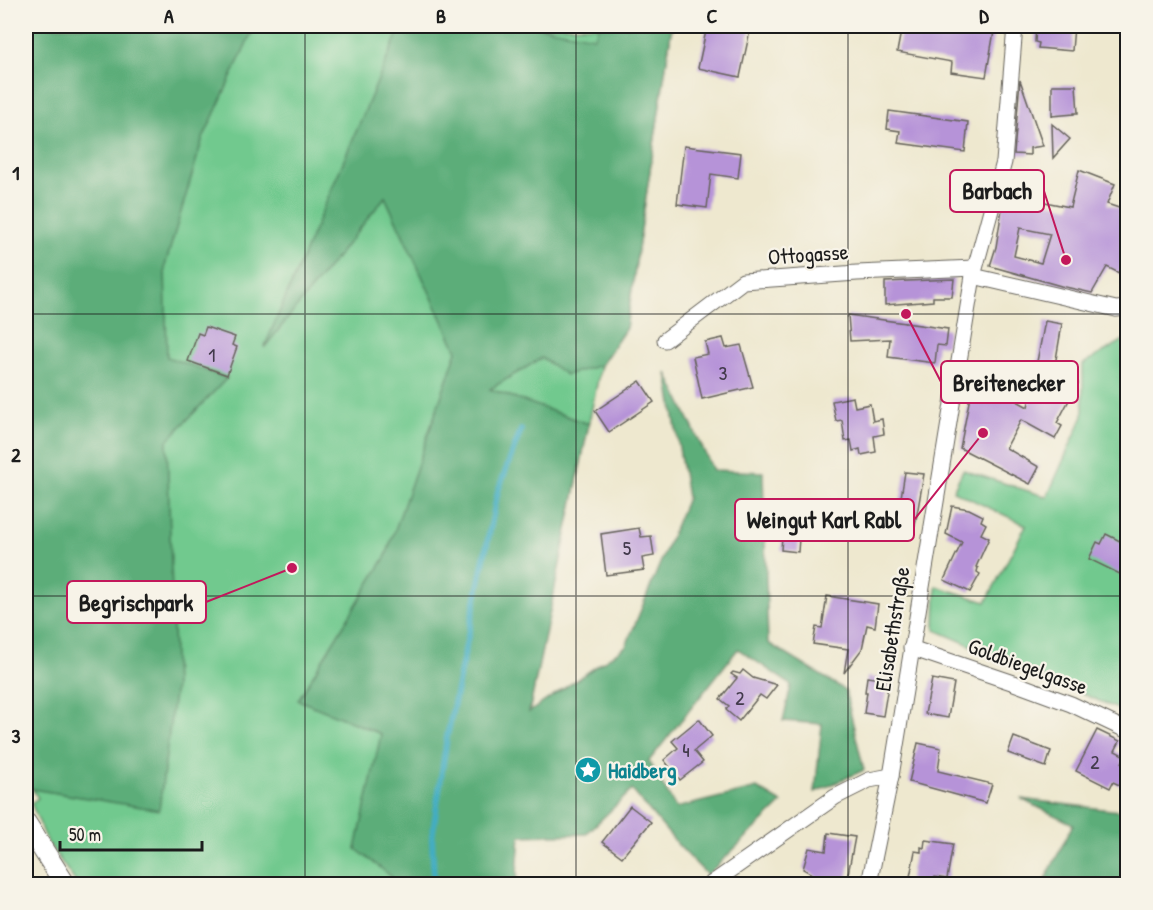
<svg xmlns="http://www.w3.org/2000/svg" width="1153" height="910" viewBox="0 0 1153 910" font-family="'Patrick Hand',sans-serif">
<rect width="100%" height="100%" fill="#f7f3e8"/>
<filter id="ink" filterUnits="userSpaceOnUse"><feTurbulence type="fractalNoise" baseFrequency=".0167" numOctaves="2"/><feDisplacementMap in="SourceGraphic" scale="12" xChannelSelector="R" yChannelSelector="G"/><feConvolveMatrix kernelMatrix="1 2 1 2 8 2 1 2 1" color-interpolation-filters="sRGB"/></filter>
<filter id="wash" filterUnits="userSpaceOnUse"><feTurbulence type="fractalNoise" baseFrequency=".008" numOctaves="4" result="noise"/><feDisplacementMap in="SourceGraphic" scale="24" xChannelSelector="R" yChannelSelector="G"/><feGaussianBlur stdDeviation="1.35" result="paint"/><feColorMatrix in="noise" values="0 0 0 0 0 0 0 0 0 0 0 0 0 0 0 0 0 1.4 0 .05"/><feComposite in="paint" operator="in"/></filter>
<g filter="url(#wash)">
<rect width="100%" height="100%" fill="#eee8cf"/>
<!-- green -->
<g fill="#71c98e" stroke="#467255" stroke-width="1.5">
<path d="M26,26H672L626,328L601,365L529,712L516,884H77L48,843L31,803L38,798L32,789L26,782Z"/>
<path d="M1127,338V713L935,630L936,586L986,602L1026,525L953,491L963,470L1047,497L1083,416V364Z"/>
</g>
<!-- forest -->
<g fill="#5cad79" stroke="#3c644a" stroke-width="1.5">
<path d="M26,26H258L250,36L202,141L165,266L167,357L227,378L167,441L175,686L159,810L32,789L26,782Z"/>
<path d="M401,26H534L594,37L599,26H672L626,328L601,365L566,375L542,358L490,389L589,424L529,712L626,646L687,498L667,373L713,470L763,472L768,643L845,690L864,770L815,792L822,724L783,721L791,685L738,649L649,761L676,808L757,788L782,803L707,875L679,846L632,790L586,834L520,836L516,884H392V877L356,849L381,734L298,700L386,556L457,351L385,197L264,348Z"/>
<path d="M1021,799L1127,812V884H1043L1073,824Z"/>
</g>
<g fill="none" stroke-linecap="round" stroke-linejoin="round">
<!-- stream -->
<path stroke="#43adc2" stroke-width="6" d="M434,884L432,838L447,737L498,491L521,430"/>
</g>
<g id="blocks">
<!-- building -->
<g fill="#b693d8" fill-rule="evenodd">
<path d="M707,26H751L740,77L698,68Z"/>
<path d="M902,26H995L986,77L951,72L952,62L897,52Z"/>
<path d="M1036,26H1074L1072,51L1038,48L1039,43L1035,42Z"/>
<path d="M1020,80L1043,146L1030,148V155L1014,154Z"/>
<path d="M1052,85H1076L1078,113H1074V114L1052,116Z"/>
<path d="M889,111L968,122L965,152L898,143L900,131L887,129Z"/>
<path d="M1052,124L1070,139L1053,158Z"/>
<path d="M684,146L741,153L738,178L711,174L707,208L677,204Z"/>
<path d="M1079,170L1115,184L1107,204L1128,211V263L1123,275L1107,267L1092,293L1061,286L990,266L996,247L1002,209L1008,185L1032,188L1030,199L1070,207ZM1020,228L1050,234L1041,263L1014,256Z"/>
<path d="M954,279L952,297H933V301L885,305V282Z"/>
<path d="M848,315L948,329L946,346L937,345L935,363L888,357L890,339L850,341Z"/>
<path d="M1045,321L1062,324L1054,371L1078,383L1057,423L1062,426L1055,439L1021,420L1006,448L1039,467L1030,484L960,448L972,386L997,390L1028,407Z"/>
<path d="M206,327L235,337L232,345L237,347L227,375L188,361L198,333L203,335Z"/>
<path d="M723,338L726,348L741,345L753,387L702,399L693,357L708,354L705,342Z"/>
<path d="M640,381L654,402L609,432L595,411Z"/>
<path d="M853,397L855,407L870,404L873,421L882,419L884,434L874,436L876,452L861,455L860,449L853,451L851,440L845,441L842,420L836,421L832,401Z"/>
<path d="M905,472L924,474L915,526L897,523Z"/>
<path d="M952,506L969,509L983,516L981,521L986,524L981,534L989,538L976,567L978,568L977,572L980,574L970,592L944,580L962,542L946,534Z"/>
<path d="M784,510L801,511L798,552L781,550Z"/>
<path d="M639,528L641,537L651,536L654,556L642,558L644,570L606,575L601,534Z"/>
<path d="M1106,534L1128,545V578L1089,559L1097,542L1101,544Z"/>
<path d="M827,596L878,604L875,627L867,625L862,649L844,673L848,649L813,644L816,627L822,628Z"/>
<path d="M743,670L753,678L777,685L766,699L760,695L739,721L726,710L729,706L720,699L737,678L731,674L733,672L740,674Z"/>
<path d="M867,677L889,680L883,716L864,713L867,692H865Z"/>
<path d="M932,679L954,683L948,718L925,714Z"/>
<path d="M699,719L712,736L694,751L703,762L680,780L664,760L678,748L672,741Z"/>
<path d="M1097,730L1120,741L1115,751L1125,756L1122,763L1128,766V789L1113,782L1110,788L1076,771Z"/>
<path d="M1014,737L1051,751L1046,767L1008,753Z"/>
<path d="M918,743L941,748L938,771L992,784L986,803L909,782Z"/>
<path d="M630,806L651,822L622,857L602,842Z"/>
<path d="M828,833L855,837L846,885L829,884L803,869L809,848L826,851Z"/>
<path d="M925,840L953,844L947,879L935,877L934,885H922L909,882L915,851L921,852V847L924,848Z"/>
</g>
</g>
</g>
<g filter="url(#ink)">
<use href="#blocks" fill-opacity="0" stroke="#66635b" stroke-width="1.5"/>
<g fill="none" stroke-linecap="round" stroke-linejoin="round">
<defs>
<g id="minor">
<path d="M973,276L1116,309L1128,308"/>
<path d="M665,340L743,281L857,273L974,268"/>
<path d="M911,648L1014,683L1071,704L1128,731"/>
<path d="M711,884L835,797L869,780L891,776"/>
<path d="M869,884L891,776L973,276L1004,162L1015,26"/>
</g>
<path id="tertiary" d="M26,823L65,884"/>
</defs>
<!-- minor casing -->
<use href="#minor" stroke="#66635b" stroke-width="17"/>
<!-- tertiary casing -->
<use href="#tertiary" stroke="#66635b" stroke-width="22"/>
<!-- minor -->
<use href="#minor" stroke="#fff" stroke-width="15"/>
<!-- tertiary -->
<use href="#tertiary" stroke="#fff" stroke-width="20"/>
</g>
</g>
<!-- grid -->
<path fill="none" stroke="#1c1c1c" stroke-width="1.5" stroke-opacity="0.55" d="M305,26V884M576,26V884M848,26V884M26,314H1128M26,596H1128"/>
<!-- icons -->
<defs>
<symbol id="sight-disc" viewBox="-11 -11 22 22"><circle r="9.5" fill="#0f9aa8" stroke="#f7f3e8"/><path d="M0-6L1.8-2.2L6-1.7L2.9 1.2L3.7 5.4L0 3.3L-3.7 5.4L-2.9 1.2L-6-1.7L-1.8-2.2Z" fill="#fff"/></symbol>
</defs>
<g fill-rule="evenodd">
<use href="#sight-disc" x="573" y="755" width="30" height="30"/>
</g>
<g text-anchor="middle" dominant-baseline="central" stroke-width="4.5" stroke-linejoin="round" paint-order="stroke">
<!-- number labels -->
<g font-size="20" fill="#423a4b">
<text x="212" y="354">1</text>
<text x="723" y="372">3</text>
<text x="627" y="547">5</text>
<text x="740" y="697">2</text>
<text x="686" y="749">4</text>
<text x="1095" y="761">2</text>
</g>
<!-- street labels -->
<g font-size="22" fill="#1c1c1c" stroke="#f7f3e8">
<text transform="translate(808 254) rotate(-4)">Ottogasse</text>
<text transform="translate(892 629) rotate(-81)">Elisabethstraße</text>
<text transform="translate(1028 666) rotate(20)">Goldbiegelgasse</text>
</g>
<!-- culture labels -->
<g font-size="22" font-weight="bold" fill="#0d838f" stroke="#f7f3e8" text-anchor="start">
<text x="608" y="770">Haidberg</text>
</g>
</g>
<!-- callouts -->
<path fill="none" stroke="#c2185b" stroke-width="2" d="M1066 260L1044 191M906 314L941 382M983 433L914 520M292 568L206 602"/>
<g fill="#c2185b" stroke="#f7f3e8" stroke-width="2">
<circle cx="1066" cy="260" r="6"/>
<circle cx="906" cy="314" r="6"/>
<circle cx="983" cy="433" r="6"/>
<circle cx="292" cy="568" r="6"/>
</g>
<g fill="#f7f3e8" stroke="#c2185b" stroke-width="2">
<rect x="950" y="170" width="94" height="42" rx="6"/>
<rect x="941" y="361" width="137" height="42" rx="6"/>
<rect x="735" y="499" width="179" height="42" rx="6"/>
<rect x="67" y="581" width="139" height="42" rx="6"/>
</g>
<g font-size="24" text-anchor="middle" font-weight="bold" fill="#1c1c1c">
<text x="997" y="199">Barbach</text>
<text x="1009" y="391">Breitenecker</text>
<text x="824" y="528">Weingut Karl Rabl</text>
<text x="136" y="611">Begrischpark</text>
</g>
<!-- margin -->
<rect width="1153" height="910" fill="none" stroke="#f7f3e8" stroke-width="66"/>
<!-- scale -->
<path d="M60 841v9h142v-9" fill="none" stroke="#1c1c1c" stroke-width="3"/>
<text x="69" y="841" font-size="18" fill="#1c1c1c" stroke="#f7f3e8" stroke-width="4.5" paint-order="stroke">50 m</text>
<rect x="33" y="33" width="1087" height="844" fill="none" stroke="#1c1c1c" stroke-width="2"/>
<g font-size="20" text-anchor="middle" font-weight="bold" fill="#1c1c1c">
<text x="169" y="23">A</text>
<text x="441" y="23">B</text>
<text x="712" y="23">C</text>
<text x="984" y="23">D</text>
<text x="16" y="180">1</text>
<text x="16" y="462">2</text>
<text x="16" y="743">3</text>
</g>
</svg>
